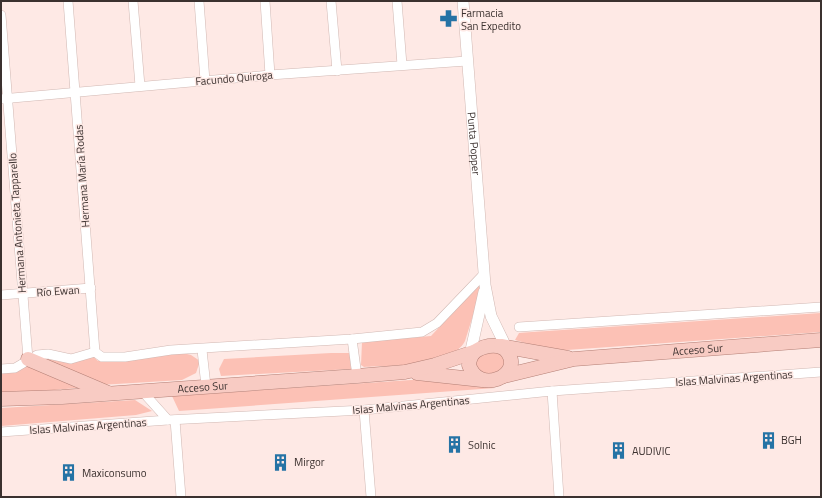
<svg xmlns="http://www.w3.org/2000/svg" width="822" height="498" viewBox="0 0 822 498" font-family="'Titillium Web',sans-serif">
<rect width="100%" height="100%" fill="#fee9e5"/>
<!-- green -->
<g fill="#fcc1b5">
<path d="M480,284L479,296L465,341C451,368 390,365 364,367L361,365L362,342L431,336Z"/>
<path d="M821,313V332L553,351L515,340L519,333L532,332Z"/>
<path d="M494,350L505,356L504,370L489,376L478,370L475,361L478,355Z"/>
<path d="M183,353L191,355L200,361L196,373L182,380L100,385L39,357H94L98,361L120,360Z"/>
<path d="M331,353H350L351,369L221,376L219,369L224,359Z"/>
<path d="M29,365L87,387L1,395V374Z"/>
<path d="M441,378L495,388L179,411L172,396Z"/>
<path d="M135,400L152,411L136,415L1,426V408Z"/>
</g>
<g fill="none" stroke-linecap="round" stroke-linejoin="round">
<defs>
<g id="minor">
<path d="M68,1L95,352"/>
<path d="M133,1L140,86"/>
<path d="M199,1L205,81"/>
<path d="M265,1L270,75"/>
<path d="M331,1L337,71"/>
<path d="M397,1L402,65"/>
<path d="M1,15L28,359"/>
<path d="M1,99L270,75L467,61"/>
<path d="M1,295L91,288"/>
<path d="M519,327L821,307"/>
<path d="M352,339L357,376"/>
<path d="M202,350L206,386"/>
<path d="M95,352L102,357H125L171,350L352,339L422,332L437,323L484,274"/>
<path d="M1,369L15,368L37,355L48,354L71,359L95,352"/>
<path d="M142,391L168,420"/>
<path d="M552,391L559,497"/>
<path d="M364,410L371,497"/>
<path d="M175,420L181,497"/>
<path d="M1,432L168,420L364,410L552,391L821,372"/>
</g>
<g id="tertiary">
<path id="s1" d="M463,1L485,285L491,316L509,353"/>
<path d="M469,359L484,292"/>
</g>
<g id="primary">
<path d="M489,346C497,345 504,346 508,353C523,376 478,395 469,365C470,352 478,348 489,346Z"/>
<path d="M501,346L568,358"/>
<path d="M28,359L108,393"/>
<path d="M417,373L482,380"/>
<path id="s2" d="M504,376L574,359L821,340"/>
<path id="s3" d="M1,399L62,397L357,376L405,372L435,365L474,352"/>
</g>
</defs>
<!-- minor casing -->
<use href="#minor" stroke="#d1b8b3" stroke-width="10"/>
<!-- tertiary casing -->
<use href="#tertiary" stroke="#d1b8b3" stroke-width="12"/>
<!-- primary casing -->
<use href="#primary" stroke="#b37f75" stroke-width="15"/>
<!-- minor -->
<use href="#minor" stroke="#fff" stroke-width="9"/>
<!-- tertiary -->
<use href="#tertiary" stroke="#fff" stroke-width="11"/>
<!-- primary -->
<use href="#primary" stroke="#f8cbc3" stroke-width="14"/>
</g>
<!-- icons -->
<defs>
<symbol id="pharmacy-bare" viewBox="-9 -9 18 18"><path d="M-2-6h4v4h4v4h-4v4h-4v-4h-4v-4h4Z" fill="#2573a5" stroke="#fee9e5" stroke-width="2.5" paint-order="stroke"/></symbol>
<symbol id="building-bare" viewBox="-9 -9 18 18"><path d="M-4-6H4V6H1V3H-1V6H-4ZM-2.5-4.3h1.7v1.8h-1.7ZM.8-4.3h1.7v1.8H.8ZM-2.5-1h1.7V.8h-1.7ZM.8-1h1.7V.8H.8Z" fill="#2573a5" stroke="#fee9e5" stroke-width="2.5" paint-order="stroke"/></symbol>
</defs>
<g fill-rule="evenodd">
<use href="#pharmacy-bare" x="436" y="6" width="25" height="25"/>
<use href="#building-bare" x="756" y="428" width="25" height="25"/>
<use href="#building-bare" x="442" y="432" width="25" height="25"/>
<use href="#building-bare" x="606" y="438" width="25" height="25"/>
<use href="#building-bare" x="268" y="450" width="25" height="25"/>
<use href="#building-bare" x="56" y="460" width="25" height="25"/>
</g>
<g text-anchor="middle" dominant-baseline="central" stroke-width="3" stroke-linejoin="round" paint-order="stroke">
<!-- poi labels -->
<g font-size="11" fill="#3b312f" stroke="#fee9e5" text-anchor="start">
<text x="461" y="13">Farmacia<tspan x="461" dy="13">San Expedito</tspan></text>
<text x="781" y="440">BGH</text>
<text x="468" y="445">Solnic</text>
<text x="632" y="451">AUDIVIC</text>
<text x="294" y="462">Mirgor</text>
<text x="82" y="473">Maxiconsumo</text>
</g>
<!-- street labels -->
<g font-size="11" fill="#3b312f" stroke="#fee9e5">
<text transform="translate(234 78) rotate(-5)">Facundo Quiroga</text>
<text stroke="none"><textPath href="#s1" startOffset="143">Punta Popper</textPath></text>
<text transform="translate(82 176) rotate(-94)">Hermana María Rodas</text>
<text transform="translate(17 223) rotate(-94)">Hermana Antonieta Tapparello</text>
<text transform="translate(58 291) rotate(-4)">Río Ewan</text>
<text stroke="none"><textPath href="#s2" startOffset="196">Acceso Sur</textPath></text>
<text transform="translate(734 378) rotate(-4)">Islas Malvinas Argentinas</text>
<text stroke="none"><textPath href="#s3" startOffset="202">Acceso Sur</textPath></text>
<text transform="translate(411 405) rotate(-5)">Islas Malvinas Argentinas</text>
<text transform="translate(88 426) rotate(-4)">Islas Malvinas Argentinas</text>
</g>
</g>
<!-- border -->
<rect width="822" height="498" fill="none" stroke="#3b312f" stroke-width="4"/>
</svg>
